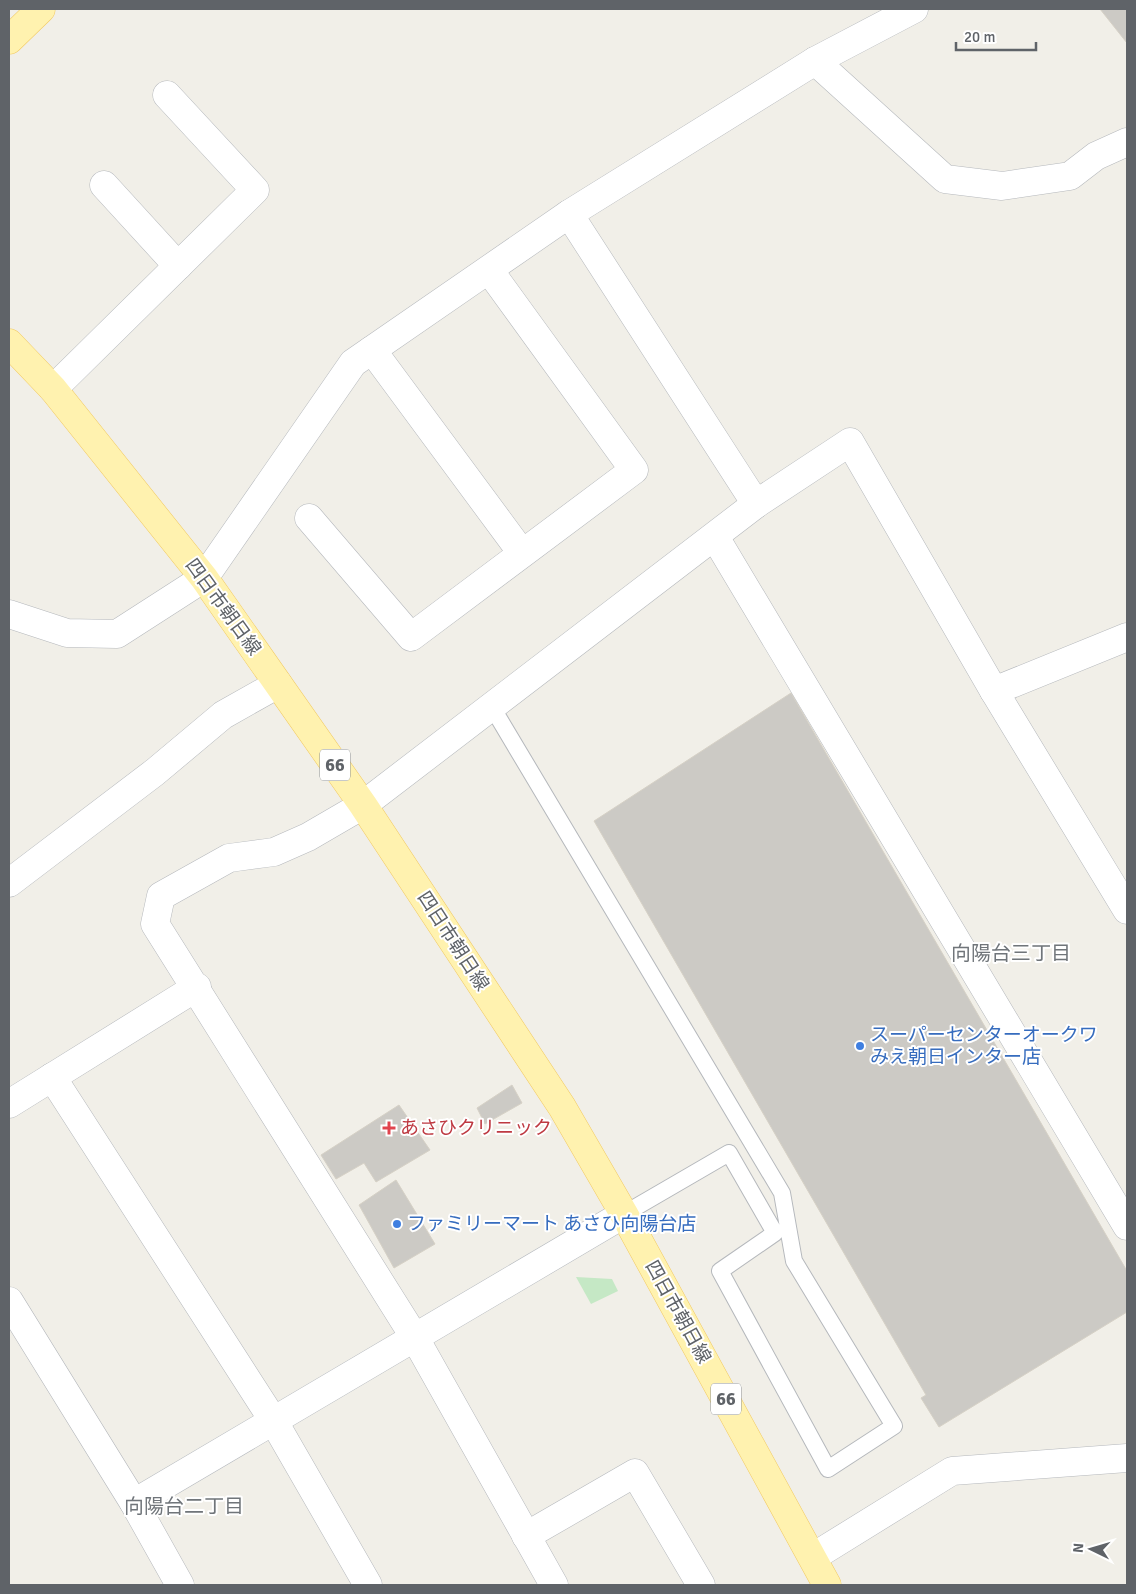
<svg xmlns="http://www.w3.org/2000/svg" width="1136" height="1594" viewBox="0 0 1136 1594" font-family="Signika,'Noto Sans JP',sans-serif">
<rect width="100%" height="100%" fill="#f1efe8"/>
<!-- green -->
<path fill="#c5e8c5" d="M576,1277L612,1279L618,1291L591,1304Z"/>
<!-- building -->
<g fill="#cccac5" stroke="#d6d1c6">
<path d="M1100,9H1127V43Z"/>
<path d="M791,693L1127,1271V1312L939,1427L921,1398L926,1395L594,821Z"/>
<path d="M512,1085L522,1103L485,1124L477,1108Z"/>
<path d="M399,1105L430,1150L376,1182L364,1163L336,1179L321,1155Z"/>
<path d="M396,1180L435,1244L394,1268L359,1205Z"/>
</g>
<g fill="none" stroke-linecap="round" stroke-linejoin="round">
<defs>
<path id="lane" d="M492,707L782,1193L794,1261L894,1426L828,1469L720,1271L775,1233L729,1153L624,1214"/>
<g id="street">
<path d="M815,61L945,179L1002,186L1070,176L1096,156L1127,142"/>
<path d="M104,185L178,266"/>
<path d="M569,214L756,504"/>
<path d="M372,350L522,553"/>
<path d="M53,389L255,190L167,95"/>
<path d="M309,518L411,637L634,470L489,270"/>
<path d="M715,537L1127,1226"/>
<path d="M9,614L67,633L117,634L204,578L353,363L569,214L815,61L914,9"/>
<path d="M994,691L1127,637"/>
<path d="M9,883L155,772L223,715L278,684"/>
<path d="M52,1077L273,1420L368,1585"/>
<path d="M9,1104L197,987"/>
<path d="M9,1301L134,1503L180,1585"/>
<path d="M526,1536L635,1473L701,1585"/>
<path d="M813,1557L952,1471L1127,1458"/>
<path d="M554,1585L415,1338L155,924L161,896L229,858L274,852L308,837L363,805L756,504L850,442L994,691L1127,910"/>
</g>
<path id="secondary" d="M134,1503L624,1214"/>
<g id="primary">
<path d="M9,40L41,9"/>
<path d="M9,343L53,389L204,578L363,805L562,1107L624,1214L827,1585"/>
</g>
</defs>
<!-- lane casing -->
<use href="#lane" stroke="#b5b8bc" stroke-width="18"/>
<!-- street casing -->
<use href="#street" stroke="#b5b8bc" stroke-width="29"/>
<!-- secondary casing -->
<use href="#secondary" stroke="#b6babf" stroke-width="29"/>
<!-- primary casing -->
<use href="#primary" stroke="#f2c960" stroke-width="29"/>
<!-- lane -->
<use href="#lane" stroke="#fff" stroke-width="16"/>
<!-- street -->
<use href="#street" stroke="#fff" stroke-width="28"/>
<!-- secondary -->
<use href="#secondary" stroke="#fff" stroke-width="28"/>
<!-- primary -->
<use href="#primary" stroke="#fff2af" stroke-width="28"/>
</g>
<!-- markers -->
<g fill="#3f7fe0" stroke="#fff" stroke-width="2">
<circle cx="860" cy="1046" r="5"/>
<circle cx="397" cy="1224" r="5"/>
</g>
<path fill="#e0444e" stroke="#fff" stroke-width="2" d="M386.5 1120.5h5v5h5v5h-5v5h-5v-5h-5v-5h5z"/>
<g text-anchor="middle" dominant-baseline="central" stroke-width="4" stroke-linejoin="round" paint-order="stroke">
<!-- shield labels -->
<g fill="#fff" stroke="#8f9295" stroke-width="1">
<rect x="320" y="749.5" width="30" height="31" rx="4"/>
<rect x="711" y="1383.5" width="30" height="31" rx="4"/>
</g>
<g font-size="18" font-weight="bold" fill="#5f6368">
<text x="335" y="765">66</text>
<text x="726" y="1399">66</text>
</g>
<!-- street labels -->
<g font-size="19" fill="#5f6368" stroke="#fff">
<text transform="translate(223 607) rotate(54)">四日市朝日線</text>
<text transform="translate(453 941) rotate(57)">四日市朝日線</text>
<text transform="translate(678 1312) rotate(61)">四日市朝日線</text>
</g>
<!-- shop labels -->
<g font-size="19" fill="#366cbe" stroke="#fff" text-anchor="start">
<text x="870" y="1035">スーパーセンターオークワ<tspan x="870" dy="22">みえ朝日インター店</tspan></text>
<text x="407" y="1224">ファミリーマート あさひ向陽台店</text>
</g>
<!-- health labels -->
<g font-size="19" fill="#be3a42" stroke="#fff" text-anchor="start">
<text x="400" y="1128">あさひクリニック</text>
</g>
<!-- neighbourhood labels -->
<g font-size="20" fill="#70757a" stroke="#fff">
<text x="1011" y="953">向陽台三丁目</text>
<text x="184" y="1506">向陽台二丁目</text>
</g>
</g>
<!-- border -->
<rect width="1136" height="1594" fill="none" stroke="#5f6368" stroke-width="20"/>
<!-- north arrow -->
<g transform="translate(1091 1549) rotate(275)" stroke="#ffffff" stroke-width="4" paint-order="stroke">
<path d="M0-4L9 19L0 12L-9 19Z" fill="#5f6368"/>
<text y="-8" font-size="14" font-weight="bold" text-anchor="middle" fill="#5f6368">N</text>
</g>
<!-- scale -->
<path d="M956 42v8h80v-8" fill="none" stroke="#5f6368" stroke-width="2.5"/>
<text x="964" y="42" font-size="15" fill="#5f6368" stroke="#ffffff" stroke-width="4" paint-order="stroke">20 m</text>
</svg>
